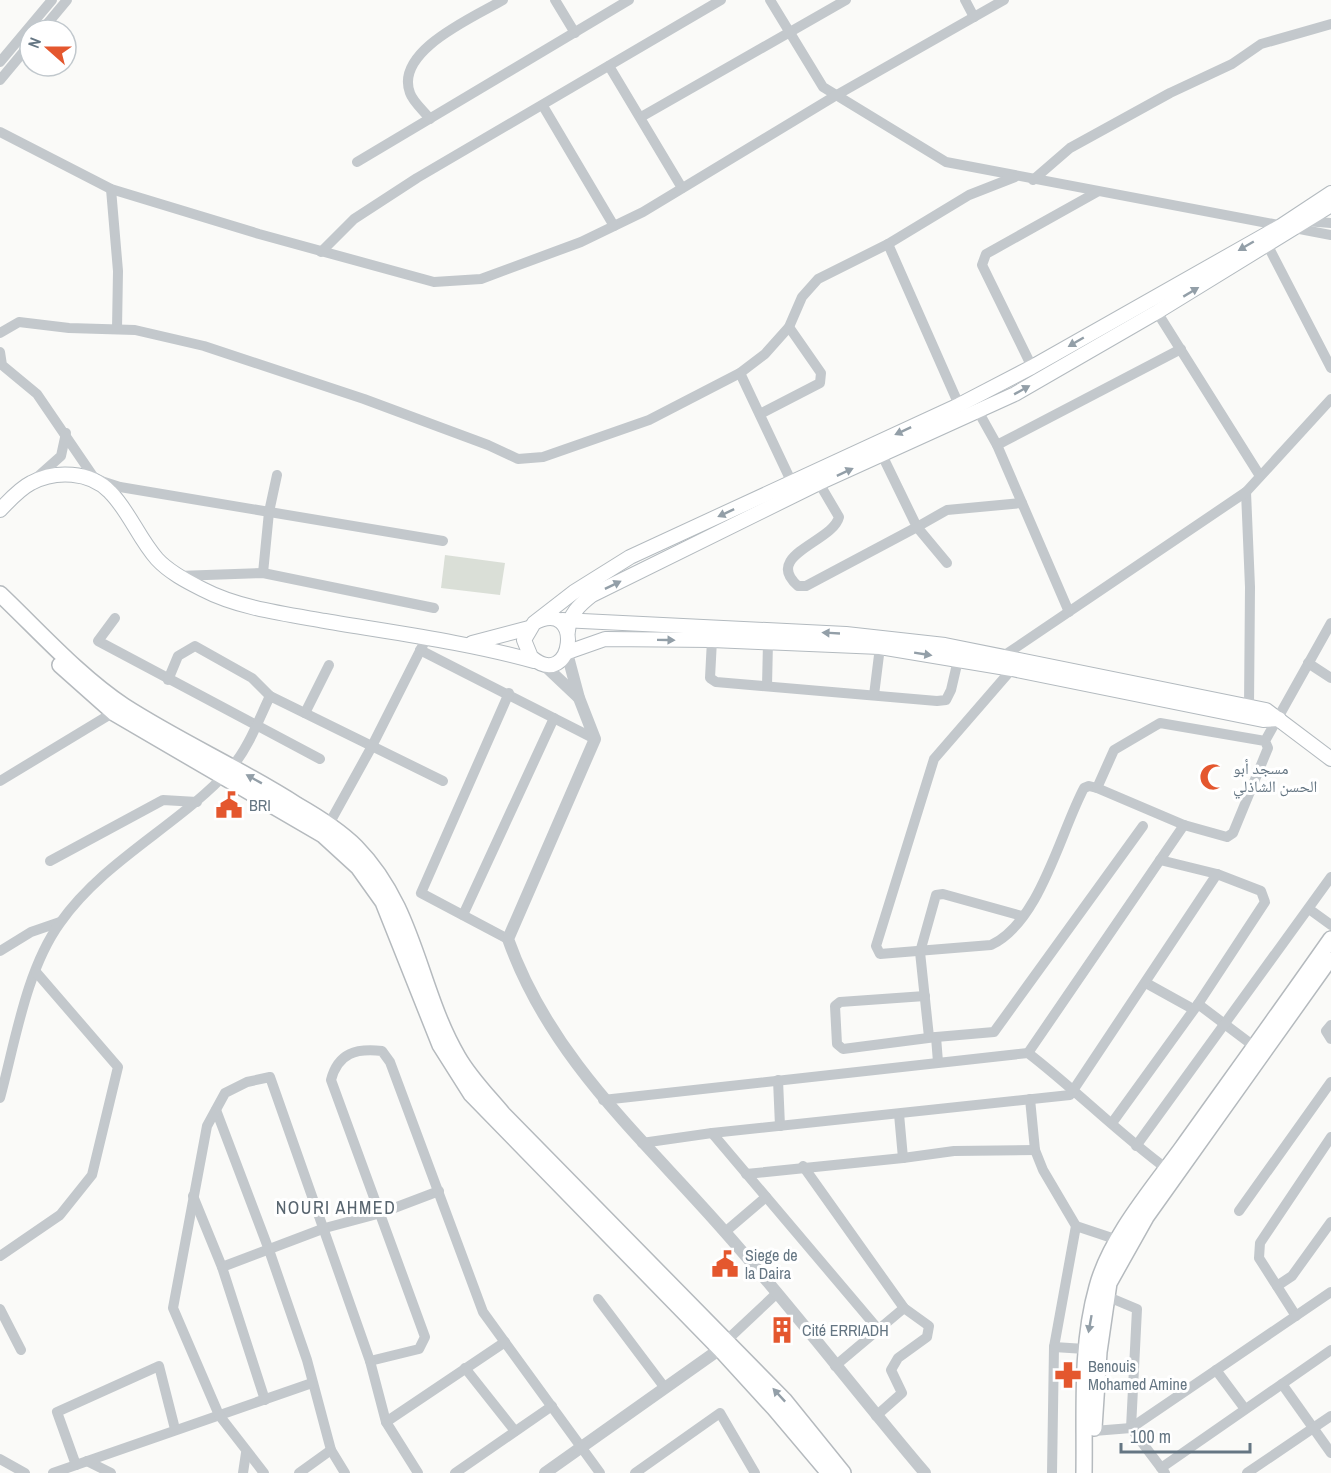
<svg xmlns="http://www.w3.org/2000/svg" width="1331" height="1473" viewBox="0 0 1331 1473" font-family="'Archivo Narrow','Noto Naskh Arabic',sans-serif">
<rect width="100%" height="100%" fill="#fafaf8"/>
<!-- green -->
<path fill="#dadfd7" d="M445,555L505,563L500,595L441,588Z"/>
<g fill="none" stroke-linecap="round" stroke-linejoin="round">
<defs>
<g id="secondary">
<path d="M0,510C9,501 19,489 31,483C55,470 90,471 110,492C129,511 139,539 157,559C169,572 186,581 202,589C238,608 285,614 325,621C395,633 466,642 534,661"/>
<path d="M562,620L846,634L945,645L1266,710L1331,759"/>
<path d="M534,623C585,596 574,693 531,657L524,640L534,623L574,592L630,557L959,405L1032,367L1281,226L1331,193"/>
<path d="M568,631C569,615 579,605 592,595L819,483L1015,394L1157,312L1331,205"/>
<path d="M472,643L529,628"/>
<path d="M568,652L605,639L712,640L880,647L1012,669L1263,720L1279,719"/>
</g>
<g id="primary">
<path d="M0,594C40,632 78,675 124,706C180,742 241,769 297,805C318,817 339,830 356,847C416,908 418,989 458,1057C470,1078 488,1096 503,1114L784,1400L843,1473"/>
<path d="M60,665L114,713L323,835L358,867L383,902L440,1045L471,1094L720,1349L774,1408L829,1473"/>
<path d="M1094,1428L1099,1352L1109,1283L1146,1217L1329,960"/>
<path d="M1084,1473C1085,1411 1080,1347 1097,1287C1110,1238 1153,1188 1182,1148C1232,1078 1282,1009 1331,939"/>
</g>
</defs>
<!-- secondary casing -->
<use href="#secondary" stroke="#b3babf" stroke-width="16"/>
<!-- primary casing -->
<use href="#primary" stroke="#b5babe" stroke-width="18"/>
<!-- minor -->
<g stroke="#c3c8cc" stroke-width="10">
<path d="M555,0L575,33"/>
<path d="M770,0L823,87L946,162L1331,235"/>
<path d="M965,0L974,17"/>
<path d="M42,30L67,0"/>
<path d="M0,62L52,0"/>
<path d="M609,66L682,188"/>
<path d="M0,80L30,44"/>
<path d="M543,106L614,226"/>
<path d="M641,117L846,0"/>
<path d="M430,119C424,111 413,102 410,93C394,51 474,17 503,0"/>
<path d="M0,132L111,189L259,234L434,282L481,279L581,242L643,212L835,96L1004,0"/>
<path d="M357,162L629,0"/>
<path d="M1033,180L1070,148L1170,93L1232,64L1261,44L1331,24"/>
<path d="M111,189L118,271L117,329"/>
<path d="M1305,221L1331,223"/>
<path d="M888,244L959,405"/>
<path d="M1268,246L1331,368"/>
<path d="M321,252L354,219L417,178L721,0"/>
<path d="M1157,312L1260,476"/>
<path d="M0,333L19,322L69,328L135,330L204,346L364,399L488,445L518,459L543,457L649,420L740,373L765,354L789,327L802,297L818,279L888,244L969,195L1015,177"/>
<path d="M0,352L2,365L37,394L95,479L120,487L443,541"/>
<path d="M1032,367L982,265L986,254L1097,192"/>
<path d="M740,373L792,483"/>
<path d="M978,411L997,445L1069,612"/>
<path d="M760,414L820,383L821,373L789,327"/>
<path d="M997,445L1181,349"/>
<path d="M34,480L61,456L66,433"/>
<path d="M819,483L839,517C833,542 762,555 798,586H806L917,527L882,455"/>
<path d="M1246,492L1250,587L1249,706"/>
<path d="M947,563L917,527L947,510L1022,503"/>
<path d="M263,573L269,512L277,475"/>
<path d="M178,576L263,573L434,608"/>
<path d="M115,618L98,641L320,759"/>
<path d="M712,640L710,678L716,682L937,701L946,700L951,690L958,660"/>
<path d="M420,650L595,739"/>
<path d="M1002,657L1246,492L1331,399"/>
<path d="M1308,663L1331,678"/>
<path d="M1012,669L934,759L876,946L880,954L991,945C1040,922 1060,833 1084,788L1089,786L1097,788"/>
<path d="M168,680L178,656L195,646L252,678L270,696"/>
<path d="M767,686L768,642"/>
<path d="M874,695L880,647"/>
<path d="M305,713L329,665"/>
<path d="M1265,741L1160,723L1114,750L1097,788L1184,825L1227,837L1233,833L1268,748L1265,741L1331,623"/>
<path d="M0,781L119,709"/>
<path d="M329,824L371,748L426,639"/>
<path d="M50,861L163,800L197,802"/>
<path d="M1309,909L1331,925"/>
<path d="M463,915L554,718"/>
<path d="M508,939L421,893L509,693"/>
<path d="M0,951L31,932L60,922"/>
<path d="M1146,983L1193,1009"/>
<path d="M925,996L840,1002L835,1006L837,1044L843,1049L936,1037L994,1032L1143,826"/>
<path d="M1198,1004L1265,902L1261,891L1217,874"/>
<path d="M1331,1025L1326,1031L1331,1039"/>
<path d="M929,1037L920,952L936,895L943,894L1022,916"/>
<path d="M936,1037L938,1062"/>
<path d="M1028,1053L1184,825"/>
<path d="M778,1080L780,1126"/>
<path d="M0,1098C15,1043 26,970 60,923C105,859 180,825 231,768C248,749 259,719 270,696L443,781"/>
<path d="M1030,1099L1035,1150L1043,1170L1076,1226L1054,1347L1052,1473"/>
<path d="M603,1100L1028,1053C1076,1090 1118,1133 1167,1169"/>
<path d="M216,1110L269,1250L307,1360L331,1450L299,1473"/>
<path d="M1112,1123L1198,1004L1255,1047"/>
<path d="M712,1133L878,1329"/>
<path d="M642,1143L712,1133L1070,1095L1217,874L1160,860"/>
<path d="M1136,1146L1331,877"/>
<path d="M903,1158L954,1151L1035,1150"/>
<path d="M803,1166L904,1308L929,1326L927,1337L898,1358L891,1370L902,1393L876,1416"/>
<path d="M746,1174L903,1158L899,1114"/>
<path d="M193,1196L222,1267L265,1400"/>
<path d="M1239,1211L1331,1082"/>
<path d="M1076,1226L1118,1240"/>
<path d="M725,1232L766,1197"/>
<path d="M0,1256L60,1215L92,1175L118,1067L36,972"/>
<path d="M222,1267L325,1228L381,1213L439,1191"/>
<path d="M1277,1286L1292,1276L1331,1222"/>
<path d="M1106,1296L1137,1309L1131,1428L1165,1473"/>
<path d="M598,1299L665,1388"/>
<path d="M0,1309L21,1350"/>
<path d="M1296,1316L1259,1258L1260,1243L1331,1137"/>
<path d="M726,1341L776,1294"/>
<path d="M1054,1347L1085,1349"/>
<path d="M370,1361L419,1349L425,1337L331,1080C338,1053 356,1048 382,1051L390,1062L483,1312L600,1473"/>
<path d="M835,1366L904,1308"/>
<path d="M465,1368L515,1431"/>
<path d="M1216,1370L1245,1409"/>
<path d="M1282,1384L1331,1453"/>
<path d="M386,1422L418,1473"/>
<path d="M1094,1431L1131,1428L1331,1292"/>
<path d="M331,1450L345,1473"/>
<path d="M0,1459L25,1473"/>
<path d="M87,1461L111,1473"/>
<path d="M76,1465L57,1412L159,1366L175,1429"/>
<path d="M1161,1468L1331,1350"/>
<path d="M53,1473L312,1383"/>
<path d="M243,1473L246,1453"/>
<path d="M264,1473L219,1415L173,1308L207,1126L225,1093L247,1082L270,1077L370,1361L386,1422L505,1342"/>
<path d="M455,1473L552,1406"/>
<path d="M635,1473L720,1413L755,1473"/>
<path d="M1247,1473L1331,1416"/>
</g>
<!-- tertiary -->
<g stroke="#c3c8cc" stroke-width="12">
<path d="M567,653L579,698L595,739L508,939C551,1060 643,1138 725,1232C794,1310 857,1393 925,1473"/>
<path d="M543,664L579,698"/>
<path d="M545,1473L720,1349L724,1344"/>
</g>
<!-- secondary -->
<use href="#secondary" stroke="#fff" stroke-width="14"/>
<!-- primary -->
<use href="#primary" stroke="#fff" stroke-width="15"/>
</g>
<!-- one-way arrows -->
<defs><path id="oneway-solid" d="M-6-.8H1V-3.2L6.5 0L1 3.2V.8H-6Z" transform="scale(1.5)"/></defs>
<g fill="#939fa8">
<use href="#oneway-solid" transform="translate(1246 246) rotate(150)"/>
<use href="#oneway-solid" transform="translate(1191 292) rotate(-31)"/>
<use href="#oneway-solid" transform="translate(1076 342) rotate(150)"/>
<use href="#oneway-solid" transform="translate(1022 390) rotate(-29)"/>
<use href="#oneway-solid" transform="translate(903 431) rotate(155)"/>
<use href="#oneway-solid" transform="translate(845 472) rotate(-25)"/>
<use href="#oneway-solid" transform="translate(726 513) rotate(155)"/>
<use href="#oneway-solid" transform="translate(613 585) rotate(-26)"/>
<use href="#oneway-solid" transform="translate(831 633) rotate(-177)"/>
<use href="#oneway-solid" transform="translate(666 640) rotate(1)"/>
<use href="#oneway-solid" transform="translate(923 654) rotate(9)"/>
<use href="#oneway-solid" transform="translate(254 779) rotate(-151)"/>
<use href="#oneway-solid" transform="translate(1090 1324) rotate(100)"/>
<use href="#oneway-solid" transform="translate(779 1395) rotate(-133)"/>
</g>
<!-- icons -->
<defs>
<symbol id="mosque-bare" viewBox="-9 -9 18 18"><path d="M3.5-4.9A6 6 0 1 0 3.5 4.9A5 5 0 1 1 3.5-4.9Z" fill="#e4572e" stroke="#fff" stroke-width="2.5" paint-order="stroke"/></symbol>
<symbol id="civic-bare" viewBox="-9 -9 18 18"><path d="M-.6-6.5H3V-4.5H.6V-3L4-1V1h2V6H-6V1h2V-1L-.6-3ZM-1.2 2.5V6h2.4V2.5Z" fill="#e4572e" stroke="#fff" stroke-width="2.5" paint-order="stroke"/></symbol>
<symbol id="building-bare" viewBox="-9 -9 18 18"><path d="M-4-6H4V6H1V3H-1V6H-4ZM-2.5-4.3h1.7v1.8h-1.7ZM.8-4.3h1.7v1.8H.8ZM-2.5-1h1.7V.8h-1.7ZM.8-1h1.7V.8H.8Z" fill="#e4572e" stroke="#fff" stroke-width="2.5" paint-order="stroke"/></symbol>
<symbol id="pharmacy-bare" viewBox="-9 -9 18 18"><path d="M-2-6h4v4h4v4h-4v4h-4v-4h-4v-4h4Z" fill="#e4572e" stroke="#fff" stroke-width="2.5" paint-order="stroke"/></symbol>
</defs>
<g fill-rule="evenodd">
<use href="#mosque-bare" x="1194" y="758" width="38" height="38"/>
<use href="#civic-bare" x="210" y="786" width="38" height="38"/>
<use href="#civic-bare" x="706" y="1245" width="38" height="38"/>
<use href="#building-bare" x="763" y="1311" width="38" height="38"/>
<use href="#pharmacy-bare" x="1049" y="1356" width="38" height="38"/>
</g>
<g text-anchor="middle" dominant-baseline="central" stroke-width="6" stroke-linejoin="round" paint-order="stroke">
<!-- poi labels -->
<g font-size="16" fill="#657683" stroke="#fff" text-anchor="start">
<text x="1233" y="768">مسجد أبو<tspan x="1233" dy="18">الحسن الشاذلي</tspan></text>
<text x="249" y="805">BRI</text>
<text x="745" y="1255">Siege de<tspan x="745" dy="18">la Daira</tspan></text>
<text x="802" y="1330">Cité ERRIADH</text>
<text x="1088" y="1366">Benouis<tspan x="1088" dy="18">Mohamed Amine</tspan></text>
</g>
<!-- neighbourhood labels -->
<g font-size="18" letter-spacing="1.5" fill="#57646e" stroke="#fff">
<text x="336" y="1207">NOURI AHMED</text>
</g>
</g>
<!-- north arrow -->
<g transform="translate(48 48) rotate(291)"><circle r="28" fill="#ffffff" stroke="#c1c8cd" stroke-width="1.5"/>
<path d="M0-4.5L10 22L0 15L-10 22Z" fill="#e4572e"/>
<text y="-9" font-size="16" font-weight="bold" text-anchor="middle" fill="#657683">N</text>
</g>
<!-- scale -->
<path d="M1121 1443v9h129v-9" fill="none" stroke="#657683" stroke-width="3"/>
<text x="1130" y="1443" font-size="18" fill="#657683" stroke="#ffffff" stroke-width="4.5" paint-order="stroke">100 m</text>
</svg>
